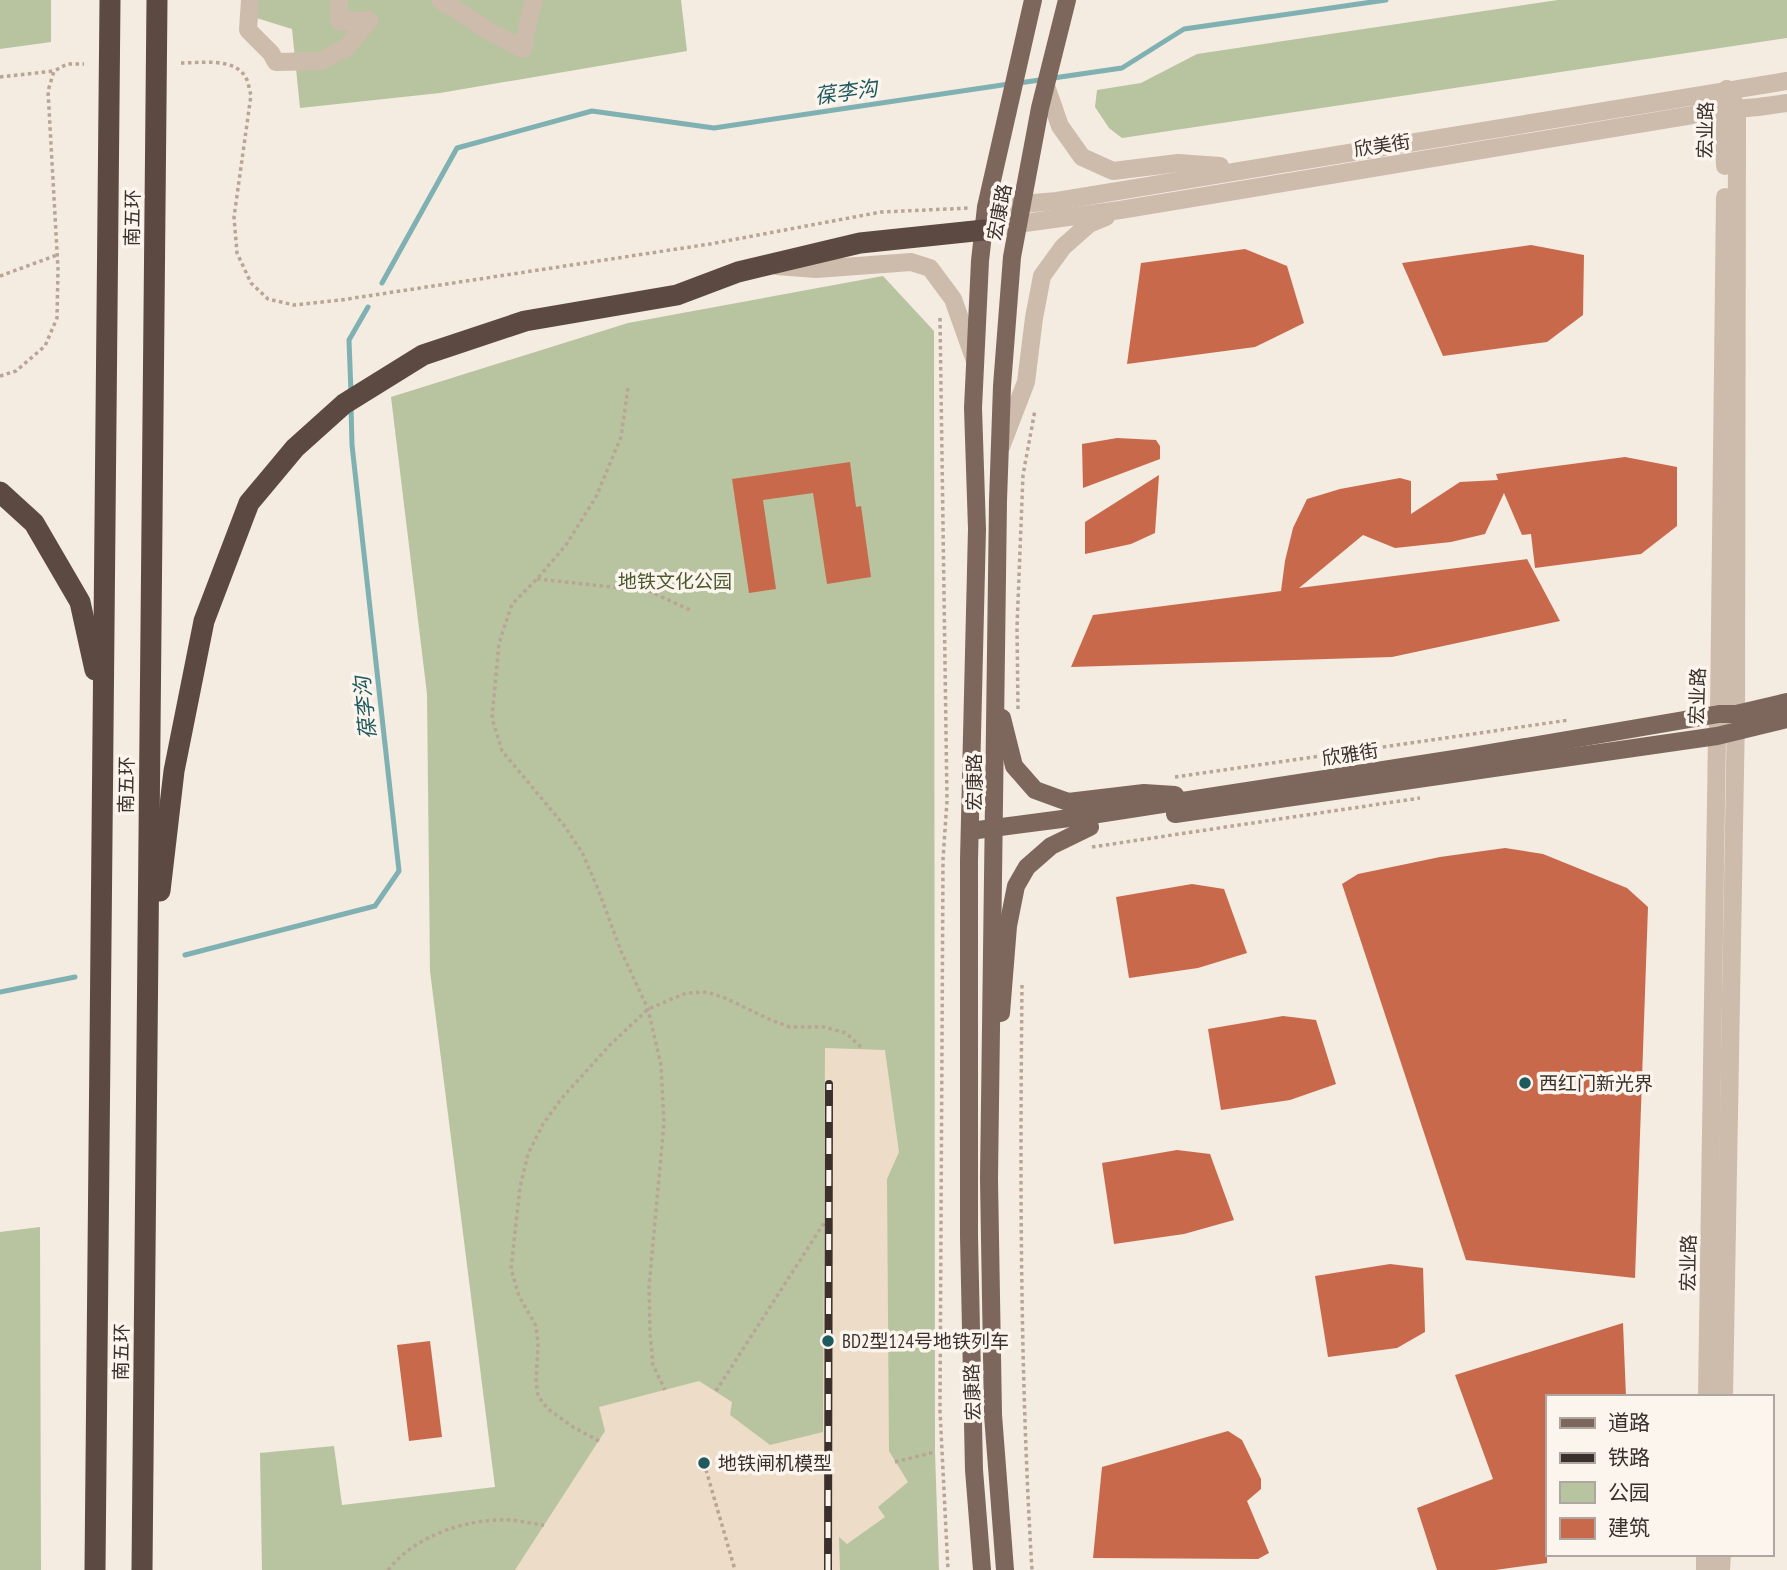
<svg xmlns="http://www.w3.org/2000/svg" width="1787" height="1570" viewBox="0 0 1787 1570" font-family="'PT Sans Narrow','Noto Sans SC',sans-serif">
<rect width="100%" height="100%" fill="#f4ebe1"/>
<!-- green -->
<g fill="#b8c4a0">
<path d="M0,0H51V42L0,49Z"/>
<path d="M256,0H681L687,51L440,93L300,108L292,29L253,17Z"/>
<path d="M1558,0H1787V38L1122,138L1109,128L1095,107L1097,90L1141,83L1197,54Z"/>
<path d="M883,276L934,331L935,1452L939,1570H262L260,1453L334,1446L342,1505L495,1487L430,971L427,694L391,397L628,323Z"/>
<path d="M40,1227L41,1570H0V1232Z"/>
</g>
<!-- plaza -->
<path fill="#ecdcc8" d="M825,1048L885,1050L899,1152L887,1179L889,1451L908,1482L878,1507L885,1517L847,1544L839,1537L840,1570H515L605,1431L599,1407L699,1381L732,1402L730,1415L770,1445L823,1432Z"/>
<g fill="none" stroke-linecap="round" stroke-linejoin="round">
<!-- stream -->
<g stroke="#7fb0b2" stroke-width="5">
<path d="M1019,83L1122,68L1184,29L1386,0"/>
<path d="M382,283L457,148L592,111L714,128L1009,84"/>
<path d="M351,393L349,340L368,307"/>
<path d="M185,955L375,906L399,871L352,445L351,407"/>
<path d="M0,992L75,977"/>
</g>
</g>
<!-- building -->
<g fill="#c8694b">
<path d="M1531,245L1584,255L1583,315L1547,342L1443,356L1402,263Z"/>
<path d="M1245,249L1287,266L1304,323L1255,347L1127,364L1141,263Z"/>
<path d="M1117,438L1156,440L1160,446V459L1083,488L1082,444Z"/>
<path d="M1625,457L1677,467V526L1641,554L1535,568L1531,534L1522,535L1504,493L1485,534L1451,542L1395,548L1363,535L1299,588L1527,559L1560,621L1392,657L1071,667L1093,615L1281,591L1285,561L1293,528L1307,499L1340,489L1400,478L1411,481V514L1460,482L1498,480L1496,474Z"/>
<path d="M850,462L856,507L861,506L871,577L827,584L813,493L763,500L776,589L749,593L732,479Z"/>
<path d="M1159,475L1155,533L1131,544L1085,554V522Z"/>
<path d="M1505,848L1543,854L1627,888L1648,907L1635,1278L1466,1260L1342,884L1358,874L1440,857Z"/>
<path d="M1192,884L1224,889L1247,953L1198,968L1129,978L1116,897Z"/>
<path d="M1283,1016L1316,1020L1336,1084L1290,1100L1221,1110L1208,1029Z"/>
<path d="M1177,1150L1210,1154L1234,1220L1184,1234L1114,1244L1102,1163Z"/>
<path d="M1390,1264L1423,1268L1425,1332L1397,1348L1328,1357L1315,1276Z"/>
<path d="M1623,1323L1626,1397H1547V1563L1495,1570H1437L1417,1508L1493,1479L1455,1375Z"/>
<path d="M430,1341L442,1437L409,1441L397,1345Z"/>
<path d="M1228,1431L1242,1440L1261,1479V1489L1247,1501L1269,1553L1258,1559L1093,1558L1102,1467Z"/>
</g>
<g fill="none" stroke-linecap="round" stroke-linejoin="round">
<!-- path -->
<g stroke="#b9a596" stroke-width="3.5" stroke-dasharray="3.5 3.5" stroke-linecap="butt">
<path d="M181,63C201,63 235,57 246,78C249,83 249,90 251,95L234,217L237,253L251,283L268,299L294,305L341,300L710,244L881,212L970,208"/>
<path d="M0,77L54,71"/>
<path d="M0,276L57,255"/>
<path d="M940,318L947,801L943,859L940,1411L948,1570"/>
<path d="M0,376L16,371L45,346L57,318L58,269L48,91L54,71L67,64H84"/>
<path d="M628,388L621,437L596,497L566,545L537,579L512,604L499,643L492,718L502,751L563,824L582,852L598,889L621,951L648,1009L661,1065L664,1123L649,1287L650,1333L653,1365L665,1390"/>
<path d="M537,579L649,591L690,610"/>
<path d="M1018,709L1017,627L1023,475L1035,410"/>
<path d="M1175,777L1569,720"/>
<path d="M1092,847L1420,798"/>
<path d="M1022,985C1020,1180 1020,1375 1032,1570"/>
<path d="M716,1391L824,1223"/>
<path d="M599,1441L573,1427L548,1409L538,1396L536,1382L538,1344L536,1326L519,1296L511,1269L520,1187L528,1154L543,1124L561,1099L609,1046L648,1009L686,993L707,992L725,998L771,1020L790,1027H824L846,1033L863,1049"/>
<path d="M895,1462L935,1452"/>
<path d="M704,1463L735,1570"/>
<path d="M388,1570C416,1535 467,1518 511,1520C522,1521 533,1524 544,1525"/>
</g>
<!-- minor -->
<g stroke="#cdbbac" stroke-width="18">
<path d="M250,0L248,30L271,53L276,62L321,61L347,47L369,20L340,22L339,0"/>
<path d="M440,0L496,35L523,49L527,27L534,0"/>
<path d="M1046,86L1060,126L1082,157L1113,171L1178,163L1220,166"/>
<path d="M1725,166L1723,110L1727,89"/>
<path d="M986,207L1057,201L1787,81"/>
<path d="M984,230L1017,224L1120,210L1723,110L1758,107L1787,103"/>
<path d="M777,266L816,269L911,262L930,268L953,299L975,361"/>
<path d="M1001,447L1026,382L1034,318L1042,276L1063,247L1089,224L1106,217"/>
<path d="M1707,1397L1717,736L1719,714L1725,197"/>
<path d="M1724,1397L1736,714L1737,108L1727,89"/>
<path d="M1705,1570V1554"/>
<path d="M1721,1570L1722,1554"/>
</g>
<!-- major -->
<g stroke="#7d675c" stroke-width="18">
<path d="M1002,718L1014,766L1035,790L1068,802L1144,793L1175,795"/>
<path d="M1175,814L1717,736L1787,719"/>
<path d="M970,831L1085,816L1467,757L1719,714H1736L1787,702"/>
<path d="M1001,1013L1008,926L1016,886L1027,867L1051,846L1090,827"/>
<path d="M982,1570L974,1470L969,1236V860L977,529L973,408L980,261L986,207L1033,0"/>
<path d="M1005,1570L993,1415L989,1179L998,501L1002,386L1012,257L1040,108L1067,0"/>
</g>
<!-- highway -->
<g stroke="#5c4a42" stroke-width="21">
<path d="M0,492L34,523L80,602L95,670"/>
<path d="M160,891L174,771L204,621L249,503L295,448L344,404L423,355L525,321L677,295L738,272L860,243L984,230"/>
<path d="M95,1570L110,0"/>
<path d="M142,1570L157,0"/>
</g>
<defs>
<path id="rail" d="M828,1570L829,1084"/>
</defs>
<!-- rail casing -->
<use href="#rail" stroke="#3b302b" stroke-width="8"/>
<!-- rail -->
<use href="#rail" stroke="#fbf5ee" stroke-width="5" stroke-dasharray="16" stroke-linecap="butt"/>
</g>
<!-- markers -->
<g fill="#1f5a5e" stroke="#fbf5ee" stroke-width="2.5">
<circle cx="1525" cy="1083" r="7"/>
<circle cx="828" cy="1341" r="7"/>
<circle cx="704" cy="1463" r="7"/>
</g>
<g text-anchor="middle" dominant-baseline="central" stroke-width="7" stroke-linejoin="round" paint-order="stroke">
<!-- street labels -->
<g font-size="19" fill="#3b302b" stroke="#fbf5ee">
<text transform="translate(1705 130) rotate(-89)">宏业路</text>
<text transform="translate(1382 145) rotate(-9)">欣美街</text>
<text transform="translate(999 212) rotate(-79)">宏康路</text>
<text transform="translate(132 218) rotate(-89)">南五环</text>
<text transform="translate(1697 696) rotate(-88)">宏业路</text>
<text transform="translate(1350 754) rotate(-9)">欣雅街</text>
<text transform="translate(974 782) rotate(-90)">宏康路</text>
<text transform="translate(126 785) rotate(-89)">南五环</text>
<text transform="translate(1688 1263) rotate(-89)">宏业路</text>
<text transform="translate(121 1352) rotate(-89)">南五环</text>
<text transform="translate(972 1392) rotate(-92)">宏康路</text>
</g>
<!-- park labels -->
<g font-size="19" fill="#4a5a2e" stroke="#fbf5ee">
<text x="675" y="581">地铁文化公园</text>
</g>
<!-- poi labels -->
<g font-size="19" fill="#3b302b" stroke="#fbf5ee" text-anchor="start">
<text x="1539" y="1083">西红门新光界</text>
<text x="842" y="1341">BD2型124号地铁列车</text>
<text x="718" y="1463">地铁闸机模型</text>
</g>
<!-- water labels -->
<g font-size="21" font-style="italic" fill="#1f5a5e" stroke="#fbf5ee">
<text transform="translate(846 92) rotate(-8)">葆李沟</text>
<text transform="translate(365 708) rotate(-96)">葆李沟</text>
</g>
</g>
<!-- legend -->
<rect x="1546" y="1395" width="228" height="161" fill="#fbf5ee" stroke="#aea6a0" stroke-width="2"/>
<rect x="1560" y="1418" width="35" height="10" fill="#7d675c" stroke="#aea6a0" stroke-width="2"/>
<text x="1608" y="1430" font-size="21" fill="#3b302b">道路</text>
<rect x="1560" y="1453" width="35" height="10" fill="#3b302b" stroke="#aea6a0" stroke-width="2"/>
<text x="1608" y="1465" font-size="21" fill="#3b302b">铁路</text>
<rect x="1560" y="1482" width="35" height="21" fill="#b8c4a0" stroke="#aea6a0" stroke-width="2"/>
<text x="1608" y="1500" font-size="21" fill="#3b302b">公园</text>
<rect x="1560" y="1518" width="35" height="21" fill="#c8694b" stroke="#aea6a0" stroke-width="2"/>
<text x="1608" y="1535" font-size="21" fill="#3b302b">建筑</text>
</svg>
